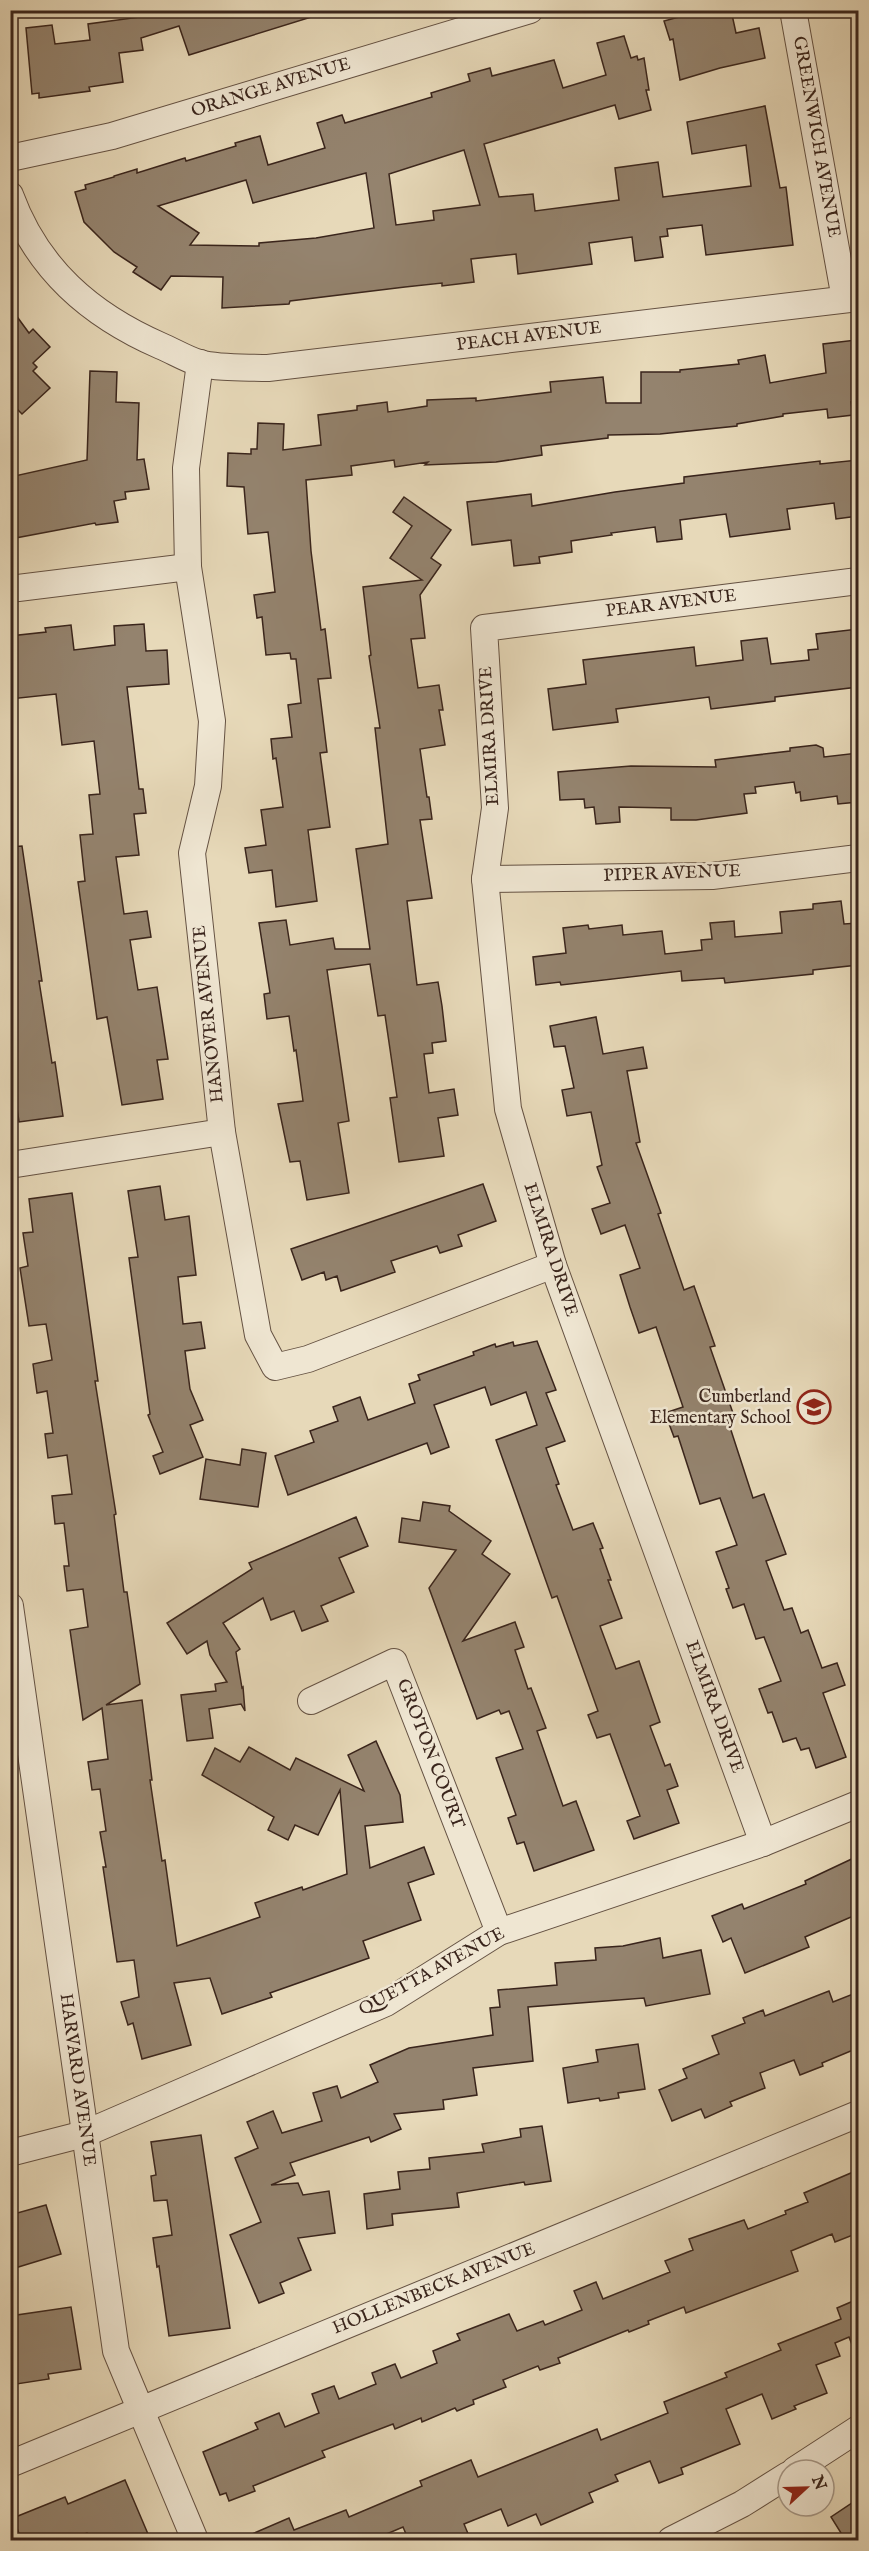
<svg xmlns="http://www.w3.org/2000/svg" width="869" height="2551" viewBox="0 0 869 2551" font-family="'IM FELL English',serif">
<rect width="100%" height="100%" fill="#e7d9b9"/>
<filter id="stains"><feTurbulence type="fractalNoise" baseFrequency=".00333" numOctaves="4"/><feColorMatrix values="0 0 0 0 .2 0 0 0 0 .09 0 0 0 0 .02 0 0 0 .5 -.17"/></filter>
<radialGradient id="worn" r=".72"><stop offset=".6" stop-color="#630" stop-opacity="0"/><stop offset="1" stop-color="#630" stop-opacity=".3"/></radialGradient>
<!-- building -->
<g fill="#94836e" stroke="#3a251c" stroke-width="1.5" fill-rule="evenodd">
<path d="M146,10H320L321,14L189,55L179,26L141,38L143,50L119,53L123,82L89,87L90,91L39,98V93L32,94L26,28L52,25L55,44L90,40L88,24L148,16Z"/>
<path d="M705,10H731L736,33L759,28L765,58L720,68L680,80L673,39L670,40L664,21Z"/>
<path d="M624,36L631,58L637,56L638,60L644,58L649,90H646L651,110L619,119L615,105L484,144L499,197L533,194L535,211L619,200L615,168L658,162L663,197L751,186L746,145L692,154L687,122L765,106L780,188L786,187L793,245L706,255L702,225L667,229L668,236L660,237L663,257L635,261L632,237L589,243L592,264L518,274L516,254L471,259L474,282L442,286V283L405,287L290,301L289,304L222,308L223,277L171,276L161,290L133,272L137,267L114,252L84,222L75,192L86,189L85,185L114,177V176L137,169V173L185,158L186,161L236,146L235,143L260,136L268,165L325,148L317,123L342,115L345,123L432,97L431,93L470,81L468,74L490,68L492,76L554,60L563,88L606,75L597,43ZM464,150L480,205L433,211L434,220L396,225L389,174ZM366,173L374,228L316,238L259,243V246L190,245L199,233L158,206L246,180L253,203Z"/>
<path d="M10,307L29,333L33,329L50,347L33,363L37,367L33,371L50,388L22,414L10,402Z"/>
<path d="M856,340L858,361V401L851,402L853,415L828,418L827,409L783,414V416L737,424V426L660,434L608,435V438L541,446L542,455L496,462L425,465L428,462L395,467L394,460L351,466L352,475L306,480L311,551L321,630L325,629L331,678L318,679L327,752L320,753L330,827L308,830L317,901L276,907L272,870L249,873L245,848L266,845L261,810L283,807L276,758L273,759L271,739L292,737L288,705L301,703L296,659H291L290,653L266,655L262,617L257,618L254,595L275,592L268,532L248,534L244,487L227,486L228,453L251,454V449H257L258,423L284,424L283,450L321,445L318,415L357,410V406L387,402L388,412L427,406V400L476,398V401L551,392L550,382L603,377L606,403H641V372H680V370L739,364L738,360L765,355L770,383L826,373L823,344Z"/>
<path d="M90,371L117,372L116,402L139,403L137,460L144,459L149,489L125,492L126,499L114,501L118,522L96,525L95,523L10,539V477L87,460Z"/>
<path d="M858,460V516L836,519L834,503L787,509L790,529L730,537L726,514L680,520L682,539L657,542L655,527L611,533L612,535L571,541L572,552L539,557L540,563L514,566L511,540L472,545L467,502L531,494L532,506L615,492L684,483V477L820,461V464Z"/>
<path d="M404,497L451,530L431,558L441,565L420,595L425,638L411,639L418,688L439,685L443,710H439L445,745L420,749L427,797H429L432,819L420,820L432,898L407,901L417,985L438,982L442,1006L446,1041L432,1043L433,1053L424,1054L429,1093L454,1089L458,1115L438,1118L444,1156L399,1162L390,1098L397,1097L385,1015L378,1016L370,964L327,970L349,1121L338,1123L349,1193L307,1200L300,1161L290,1162L278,1104L303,1101L296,1050L294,1051L289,1016L267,1019L264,994L270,993L259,923L286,920L290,945L333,938L335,949H370L356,849L388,844L375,728H380L369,656L371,655L363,587L422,580L390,558L412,526L393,512Z"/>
<path d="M144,624L146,651L167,650L169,684L127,687L139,789H143L146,813L134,814L139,855L116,857L124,914L147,911L151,937L130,940L138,990L157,987L168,1059L157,1060L163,1099L122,1105L107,1017L97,1019L78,882L85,881L80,835L93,834L89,795L100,794L94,741L62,745L56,694L10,699V669L14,668L10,636L46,632L45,628L71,625L74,650L115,645L114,626Z"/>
<path d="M858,629V687L775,697V701L711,709L709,697L616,709L618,722L553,730L548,689L586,684L583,660L694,647L696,666L743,660L741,641L767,638L771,664L809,660L808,650L818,649L816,634Z"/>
<path d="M816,745L823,748L824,757L858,753V802L838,804L837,796L801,801L800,792L796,793L794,782L755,787L756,793L744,794L747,813L696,820H671V808L619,807L620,822L596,824L594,807L585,808L584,799L560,800L558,772L631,766L716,767L715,760L790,751V748Z"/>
<path d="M22,846L42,981H39L52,1063L55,1062L63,1116L19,1122L15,1093L10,1094V847Z"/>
<path d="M841,901L844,924L858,923V965L813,970V974L725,983L724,978L682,981L681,971L561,985L560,982L536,985L533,957L566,953L563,928L588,925L589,929L622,925L623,935L662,931L665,954L702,950L701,940L712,939L710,923L734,921L735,937L782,933L780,912L813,909V904Z"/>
<path d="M596,1017L603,1054L643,1047L647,1068L627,1071L640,1142L636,1143L661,1213L658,1214L684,1290L694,1286L715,1346L710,1347L734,1416L727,1418L753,1498L764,1494L786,1554L766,1561L784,1610L792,1608L801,1633L808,1630L822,1668L837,1663L845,1685L823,1693L846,1757L816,1768L809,1748L801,1750L796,1738L783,1742L772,1712L768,1713L759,1689L781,1681L764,1637L756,1639L744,1604L733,1608L726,1589L729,1588L716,1552L737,1545L720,1498L700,1504L678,1436L674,1437L665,1413L683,1407L656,1327L639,1333L630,1307L620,1275L640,1268L625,1225L601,1234L592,1209L610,1203L597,1167L602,1165L591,1112L567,1116L562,1090L574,1088L565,1046L554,1047L550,1026Z"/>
<path d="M483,1184L496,1221L458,1235L462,1246L440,1253L437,1246L391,1261L395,1272L341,1291L337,1276L326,1280L324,1272L302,1280L291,1249Z"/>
<path d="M160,1186L165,1220L189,1216L196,1275L178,1277L183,1324L201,1322L205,1348L185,1351L190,1389L203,1420L190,1425L203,1457L160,1474L153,1456L163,1452L148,1415L150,1414L129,1258L138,1257L128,1191Z"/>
<path d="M72,1193L98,1381H95L116,1514L114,1515L124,1592H127L140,1684L106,1705L142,1700L152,1780H150L162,1861L165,1860L177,1946L260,1917L255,1903L302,1887L303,1890L347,1874L340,1790L318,1835L295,1825L288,1840L268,1830L274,1817L202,1775L215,1748L240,1762L249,1747L290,1770L296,1758L364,1791L348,1755L376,1741L400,1795L403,1822L365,1826L370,1868L424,1847L434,1874L408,1883L421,1920L363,1941L369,1958L270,1993L272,1997L222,2014L210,1978L174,1983L191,2045L142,2059L133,2023L128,2025L121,2002L139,1997L134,1960L117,1962L103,1867H106L100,1832L106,1831L100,1789L92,1790L88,1762L108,1759L102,1708L83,1720L70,1630L88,1627L83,1589L67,1591L64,1566H69L64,1523L55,1524L52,1496L72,1494L67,1455L48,1458L45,1434L53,1433L47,1391L37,1393L33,1364L52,1360L46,1324L29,1326L20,1268L28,1266L23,1233L33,1232L29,1199Z"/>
<path d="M537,1341L556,1390L546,1393L565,1441L546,1448L559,1484L556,1485L573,1530L593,1523L603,1548L600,1549L611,1580H608L622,1618L600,1626L616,1669L639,1661L660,1722L650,1726L665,1766L670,1764L678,1786L667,1790L679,1823L634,1839L627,1821L640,1816L610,1734L597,1738L588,1715L598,1711L557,1596L552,1598L496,1440L537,1425L526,1392L491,1405L485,1387L434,1405L449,1447L431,1454L427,1443L288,1495L275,1456L314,1442L310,1431L338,1421L333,1407L360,1397L368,1420L415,1403L409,1384L420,1380L418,1375L474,1355L473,1352L495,1344L496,1347L513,1342L514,1346Z"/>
<path d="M242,1449L266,1453L258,1507L200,1499L206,1459L240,1465Z"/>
<path d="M423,1502L450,1506L449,1511L491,1541L482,1554L510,1574L463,1641L515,1622L524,1647L515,1650L528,1689L531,1688L546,1728L537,1731L563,1806L576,1801L594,1850L534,1871L524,1842L517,1844L508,1818L516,1815L496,1758L523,1749L509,1711L501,1714L499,1710L477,1719L429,1588L456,1550L399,1542L402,1518L420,1521Z"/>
<path d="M356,1517L368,1546L339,1558L354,1592L321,1606L328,1621L302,1631L294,1611L271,1620L263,1598L223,1623L240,1649L236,1652L242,1688L243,1687L245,1711L241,1704L209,1709L213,1738L187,1741L181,1695L216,1691L215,1684L227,1682L210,1655L207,1641L187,1654L167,1623L252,1569L249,1563Z"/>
<path d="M858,1856V1914L805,1937L809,1947L745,1973L731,1938L723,1942L712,1916L742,1904L744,1909L806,1884L805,1881Z"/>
<path d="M660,1938L663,1958L701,1950L710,1994L646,2006L644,1998L528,2007L533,2061L473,2068L477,2095L443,2100L444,2109L394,2114L401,2129L371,2142L369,2137L290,2163L295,2175L271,2185L298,2183L303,2195L329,2191L335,2233L298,2238L311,2270L280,2283L284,2293L259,2303L230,2235L261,2222L235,2158L258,2148L247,2122L273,2111L282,2133L322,2121L313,2093L337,2086L341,2098L378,2082L370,2065L409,2048L493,2035L490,2008L500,2007L498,1990L557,1985L555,1963L596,1960L595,1948L623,1946Z"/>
<path d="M829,1991L833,2002L858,1992V2048L822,2063L823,2066L800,2075L794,2060L760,2073L765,2088L730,2102L732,2106L705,2118L701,2109L672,2121L659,2090L687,2078L683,2069L719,2054L712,2036L745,2023L743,2018L763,2010L765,2016Z"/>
<path d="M638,2044L645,2089L618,2093L619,2098L600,2101L599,2098L568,2103L563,2068L598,2062L596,2050Z"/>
<path d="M542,2126L551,2181L525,2185L524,2182L457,2193L459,2207L392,2214L393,2225L367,2229L364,2194L400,2189L398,2172L430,2169L429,2158L484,2152L482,2144L521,2137L520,2129Z"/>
<path d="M201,2135L230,2328L169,2336L159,2266L157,2267L153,2238L172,2235L167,2200L154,2201L151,2176L156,2175L151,2142Z"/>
<path d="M858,2170V2233L835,2242L832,2234L791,2251L798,2271L686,2313L684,2307L648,2321L649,2324L629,2332L628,2330L558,2358L560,2363L540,2370L538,2366L503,2380L506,2387L473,2400L474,2404L457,2411L455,2408L422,2422L421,2418L395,2429L393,2424L322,2451L325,2457L253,2486L255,2491L229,2501L226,2493L220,2495L203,2452L258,2429L255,2423L279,2413L285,2427L319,2413L312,2394L334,2386L339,2399L376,2384L372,2373L395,2364L401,2378L437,2363L433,2351L460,2340L457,2334L509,2314L517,2331L543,2321L545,2325L582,2310L574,2291L596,2282L603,2299L670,2272L665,2261L693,2250L689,2239L744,2220L748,2229L786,2214L785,2211L808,2202L804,2193Z"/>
<path d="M46,2205L61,2254L15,2268L10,2252V2215Z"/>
<path d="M858,2299V2360L849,2337L835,2343L840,2356L816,2365L827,2393L794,2406L796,2409L772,2419L762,2394L726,2409L740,2444L681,2468L683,2474L659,2483L650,2461L615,2475L618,2481L589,2493L593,2502L541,2525L536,2514L508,2526L501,2509L464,2524L469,2536L457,2541H409L403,2527L370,2541H236L289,2518L294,2530L346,2510L349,2517L422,2486L420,2481L471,2460L478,2477L597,2429L601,2440L668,2413L664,2402L727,2377L725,2373L781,2350L778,2344L841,2319L837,2308Z"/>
<path d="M71,2307L81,2369L48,2374L49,2379L10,2385V2316Z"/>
<path d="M125,2480L148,2534L131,2540H90L87,2533L68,2541H22L13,2518L65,2497L68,2504Z"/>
<path d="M858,2499V2541H846L831,2517Z"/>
</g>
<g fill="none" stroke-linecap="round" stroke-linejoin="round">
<defs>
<g id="minor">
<path d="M793,10L845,299"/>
<path d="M10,158L112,136L530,10"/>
<path d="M10,195C37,269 90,315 161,346C173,351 186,359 199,363C220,369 246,367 268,368L858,298"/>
<path d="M200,363L186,468L188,567L212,721L208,786L192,853L222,1132L258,1335L275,1367L308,1359L553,1265"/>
<path d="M10,589L188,567"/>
<path d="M485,879L712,876L858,858"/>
<path d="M10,1165L222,1132"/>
<path d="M10,1606L116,2351L195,2540"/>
<path d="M311,1701L394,1662L499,1932"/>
<path d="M763,1843L553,1265L508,1109L485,879L495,808L484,628L858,581"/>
<path d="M10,2153L84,2134L386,2003L499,1932L763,1843L858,1804"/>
<path d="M10,2464L858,2114"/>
<path d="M795,2470L858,2429"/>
<path d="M671,2540L742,2504L788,2475"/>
</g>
</defs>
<!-- minor casing -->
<use href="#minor" stroke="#655243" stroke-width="28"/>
<!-- minor -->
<use href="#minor" stroke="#efe6d2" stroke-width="26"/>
</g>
<!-- icons -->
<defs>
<symbol id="school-ring" viewBox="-11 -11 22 22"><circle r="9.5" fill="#efe6d2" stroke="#8f2418" stroke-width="1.5"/><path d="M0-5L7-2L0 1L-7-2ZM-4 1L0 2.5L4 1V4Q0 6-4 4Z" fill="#8f2418"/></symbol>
</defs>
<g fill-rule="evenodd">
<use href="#school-ring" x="795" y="1388" width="38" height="38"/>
</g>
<g text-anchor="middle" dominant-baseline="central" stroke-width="5" stroke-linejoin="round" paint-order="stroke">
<!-- street labels -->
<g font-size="18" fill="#3a251c" stroke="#efe6d2">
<text transform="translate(271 88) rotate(-17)">ORANGE AVENUE</text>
<text transform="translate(816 137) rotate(80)">GREENWICH AVENUE</text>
<text transform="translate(529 337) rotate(-7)">PEACH AVENUE</text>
<text transform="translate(671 604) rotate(-7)">PEAR AVENUE</text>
<text transform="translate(490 736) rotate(-93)">ELMIRA DRIVE</text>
<text transform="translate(672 874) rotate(-2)">PIPER AVENUE</text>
<text transform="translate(209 1014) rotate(-96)">HANOVER AVENUE</text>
<text transform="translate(550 1250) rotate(72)">ELMIRA DRIVE</text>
<text transform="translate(714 1707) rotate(70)">ELMIRA DRIVE</text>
<text transform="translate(430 1754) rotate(69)">GROTON COURT</text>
<text transform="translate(432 1972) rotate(-29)">QUETTA AVENUE</text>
<text transform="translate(77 2080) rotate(82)">HARVARD AVENUE</text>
<text transform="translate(434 2289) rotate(-22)">HOLLENBECK AVENUE</text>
</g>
<!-- poi labels -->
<g font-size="18" fill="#3a251c" stroke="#efe6d2" text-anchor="end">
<text x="791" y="1397">Cumberland<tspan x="791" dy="21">Elementary School</tspan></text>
</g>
</g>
<!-- margin -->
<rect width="869" height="2551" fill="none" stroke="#e7d9b9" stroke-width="36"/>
<rect x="12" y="12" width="845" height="2527" fill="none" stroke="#3a251c" stroke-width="3"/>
<rect x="18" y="18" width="833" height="2515" fill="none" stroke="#3a251c" stroke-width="1.5"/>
<!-- north arrow -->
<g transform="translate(806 2488) rotate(68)"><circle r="28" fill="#efe6d2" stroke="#a79989" stroke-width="1.5"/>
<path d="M0-4.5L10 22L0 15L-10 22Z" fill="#8f2418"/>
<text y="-9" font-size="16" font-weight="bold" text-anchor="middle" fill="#3a251c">N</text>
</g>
<rect width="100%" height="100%" filter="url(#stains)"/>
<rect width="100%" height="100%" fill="url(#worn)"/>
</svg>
